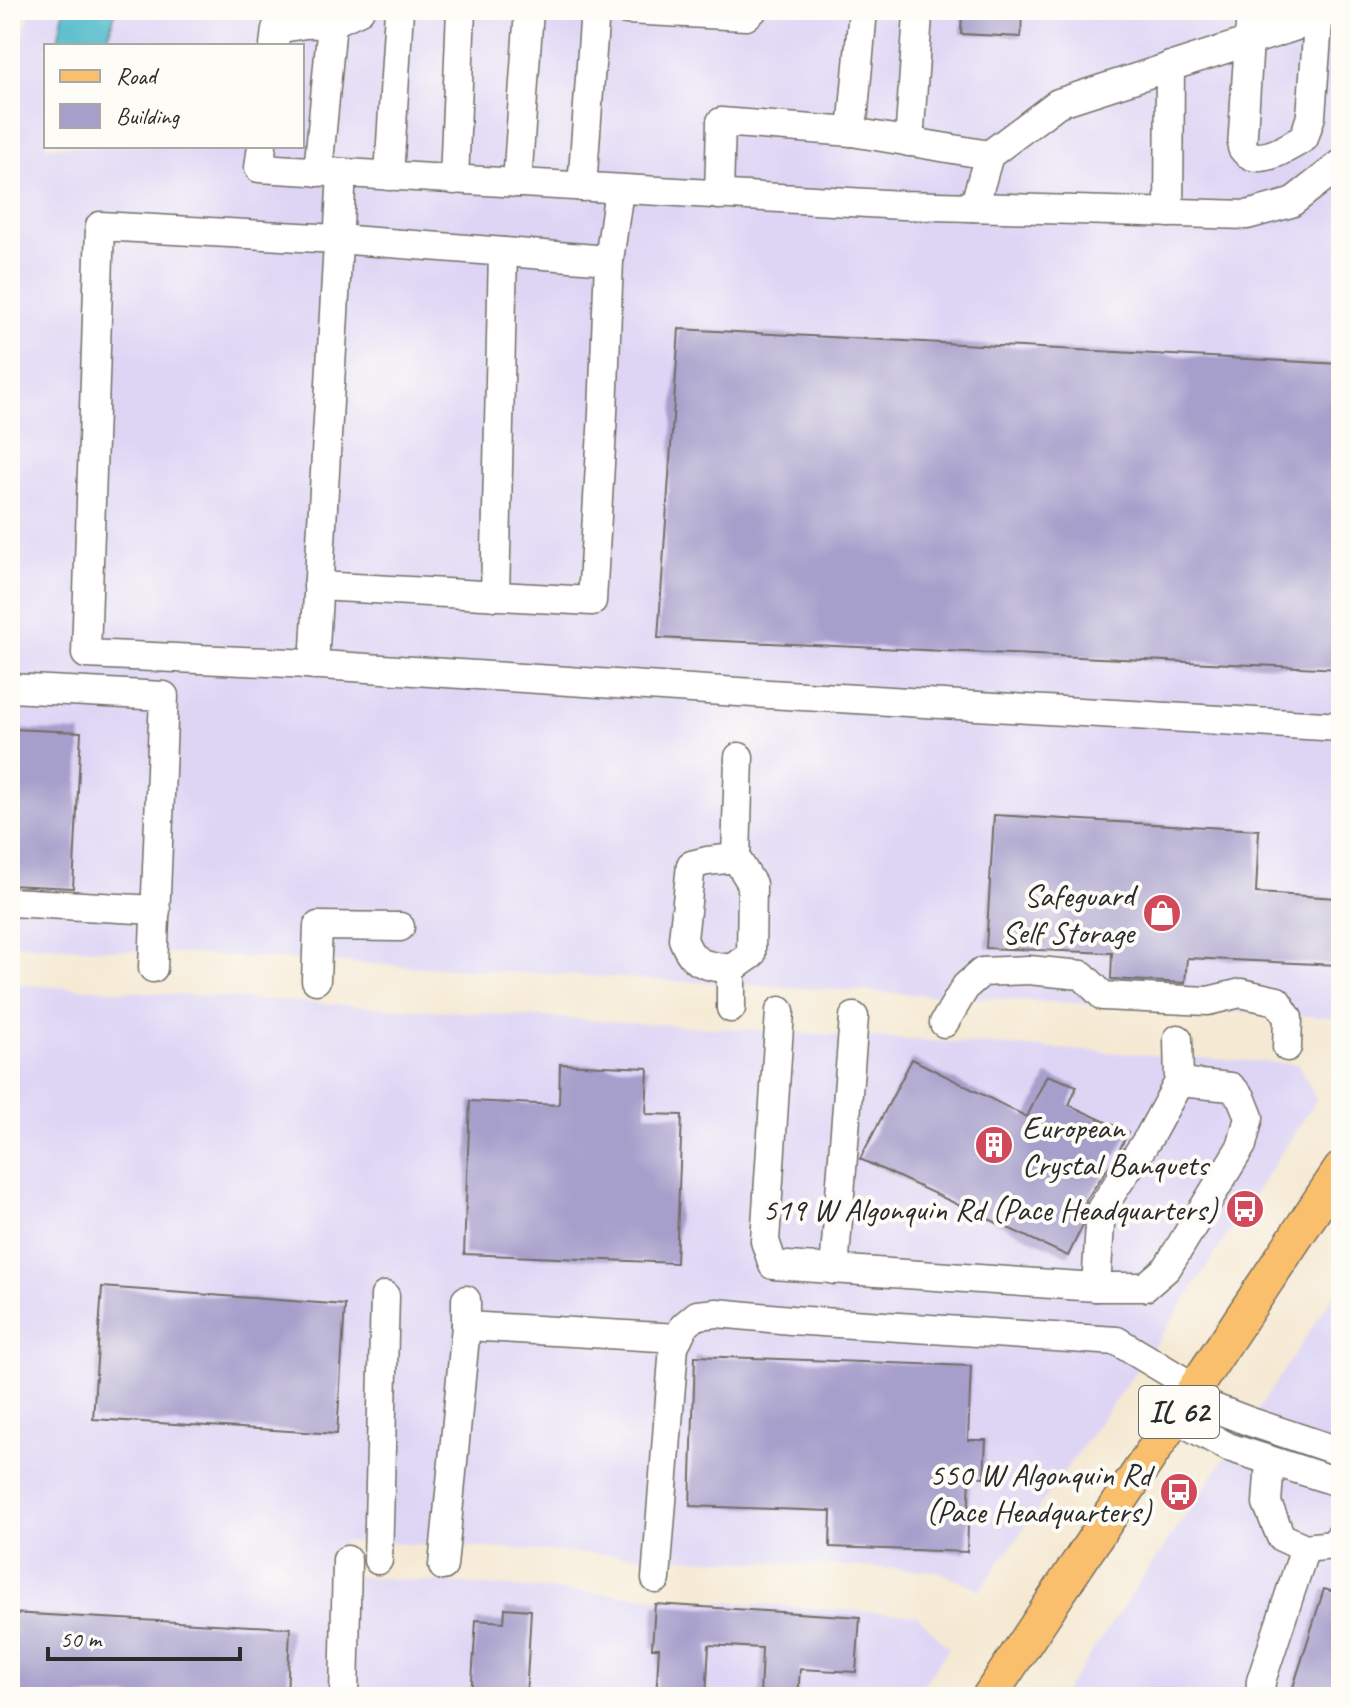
<svg xmlns="http://www.w3.org/2000/svg" width="1351" height="1707" viewBox="0 0 1351 1707" font-family="Caveat,sans-serif">
<rect width="100%" height="100%" fill="#fdfcf7"/>
<filter id="ink" filterUnits="userSpaceOnUse"><feTurbulence type="fractalNoise" baseFrequency=".0125" numOctaves="2"/><feDisplacementMap in="SourceGraphic" scale="16" xChannelSelector="R" yChannelSelector="G"/><feConvolveMatrix kernelMatrix="1 2 1 2 8 2 1 2 1" color-interpolation-filters="sRGB"/></filter>
<filter id="wash" filterUnits="userSpaceOnUse"><feTurbulence type="fractalNoise" baseFrequency=".006" numOctaves="4" result="noise"/><feDisplacementMap in="SourceGraphic" scale="32" xChannelSelector="R" yChannelSelector="G"/><feGaussianBlur stdDeviation="1.8" result="paint"/><feColorMatrix in="noise" values="0 0 0 0 0 0 0 0 0 0 0 0 0 0 0 0 0 1.4 0 .05"/><feComposite in="paint" operator="in"/></filter>
<g filter="url(#wash)">
<rect width="100%" height="100%" fill="#f5e9d3"/>
<!-- built -->
<g fill="#ded5f5" fill-rule="evenodd">
<path d="M31,10H1341V1018L10,944V81ZM46,46H302V146H46Z"/>
<path d="M10,984L1298,1064L1316,1100L1166,1329L980,1590L938,1571L343,1541L334,1575L917,1615L949,1648L914,1697H10Z"/>
<path d="M1341,1284V1697H1061L1251,1420Z"/>
</g>
<!-- water -->
<path fill="#4eb9c9" stroke="#3c727a" stroke-width="2" d="M64,10H116L105,46H57Z"/>
<g id="blocks">
<!-- building -->
<g fill="#a69ecb">
<path d="M962,10H1022L1021,37L961,34Z"/>
<path d="M679,329L1341,364V669L658,638Z"/>
<path d="M10,729L81,732L73,888L10,885Z"/>
<path d="M994,815L1259,830L1256,893L1337,898L1335,929H1341L1339,965L1187,958L1185,983L1111,979L1112,953L986,948Z"/>
<path d="M912,1059L1027,1117L1047,1075L1077,1086L1069,1105L1128,1132L1118,1153L1086,1200L1083,1225L1068,1256L860,1159Z"/>
<path d="M560,1064L648,1068L646,1114L682,1115L676,1263L464,1254L470,1101L559,1105Z"/>
<path d="M102,1287L345,1305L337,1434L93,1419Z"/>
<path d="M695,1356L971,1366L968,1440H986L984,1477L970,1476L967,1552L830,1547L831,1511L690,1506Z"/>
<path d="M1324,1589L1341,1594V1697H1290Z"/>
<path d="M655,1604L860,1617L856,1672L800,1669L798,1697H760L762,1648L709,1645L706,1697H656L659,1648H652Z"/>
<path d="M505,1608L531,1610L526,1697H471L476,1620L504,1622Z"/>
<path d="M10,1613L290,1628L287,1697H10Z"/>
</g>
</g>
</g>
<g filter="url(#ink)">
<use href="#blocks" fill-opacity="0" stroke="#726e66" stroke-width="2"/>
<g fill="none" stroke-linecap="round" stroke-linejoin="round">
<defs>
<g id="minor">
<path d="M627,10L746,16L753,10"/>
<path d="M1251,10L1242,148C1256,169 1288,148 1304,138L1311,116L1319,10"/>
<path d="M332,23L360,10"/>
<path d="M274,46L276,29L305,24L332,23L318,172"/>
<path d="M852,132L863,10"/>
<path d="M909,142L918,15L916,10"/>
<path d="M262,146L259,168L902,205L1247,215L1291,203L1341,164"/>
<path d="M389,176L399,10"/>
<path d="M454,180L461,10"/>
<path d="M517,183L529,10"/>
<path d="M582,187L595,10"/>
<path d="M719,195L721,122L852,132L989,155"/>
<path d="M974,207L989,155L1058,103L1318,19"/>
<path d="M1169,213L1170,66"/>
<path d="M609,260L337,239L100,226L86,654L290,663L769,694L1341,727"/>
<path d="M318,586L592,601L603,413L609,260L619,190"/>
<path d="M495,596L503,252"/>
<path d="M314,665L342,173"/>
<path d="M10,688L164,696L153,968"/>
<path d="M10,902L156,910"/>
<path d="M731,969C705,965 693,966 683,939L691,865L707,861L736,858"/>
<path d="M316,980L318,926L400,927"/>
<path d="M731,1008V969L751,955L752,884L736,858L739,757"/>
<path d="M780,1011L765,1241L773,1265L1096,1287"/>
<path d="M944,1023L966,986L982,972L1028,970L1082,975L1103,996L1208,1001L1241,993L1277,1001L1288,1018L1287,1047"/>
<path d="M1178,1039L1179,1082L1149,1137L1101,1209L1096,1287H1145L1167,1268L1242,1145L1249,1117L1241,1097L1231,1087L1179,1082"/>
<path d="M834,1270L854,1017"/>
<path d="M466,1326L678,1338"/>
<path d="M1188,1398L1248,1421L1341,1452"/>
<path d="M1175,1418L1228,1447L1341,1483"/>
<path d="M1270,1461L1267,1503L1281,1537L1305,1548L1333,1545L1341,1535"/>
<path d="M378,1560L385,1296"/>
<path d="M443,1566L466,1326V1300"/>
<path d="M656,1579L674,1346L684,1326L697,1315L717,1313L791,1320L1117,1341L1195,1388"/>
<path d="M344,1697L347,1560"/>
<path d="M1260,1697L1261,1681L1305,1548"/>
</g>
<path id="major" d="M989,1697L1341,1169"/>
</defs>
<!-- minor casing -->
<use href="#minor" stroke="#726e66" stroke-width="31"/>
<!-- major casing -->
<use href="#major" stroke="#726e66" stroke-width="37"/>
<!-- minor -->
<use href="#minor" stroke="#fff" stroke-width="28"/>
<!-- major -->
<use href="#major" stroke="#f9bf6d" stroke-width="34"/>
</g>
</g>
<!-- icons -->
<defs>
<symbol id="shop-disc" viewBox="-11 -11 22 22"><circle r="9.5" fill="#d1495b" stroke="#fdfcf7"/><path d="M-5-2.5h2.3a2.7 3.5 0 0 1 5.4 0H5L5.5 6h-11ZM-1.5-2.5h3a1.5 2.3 0 0 0-3 0Z" fill="#fff"/></symbol>
<symbol id="building-disc" viewBox="-11 -11 22 22"><circle r="9.5" fill="#d1495b" stroke="#fdfcf7"/><path d="M-4-6H4V6H1V3H-1V6H-4ZM-2.5-4.3h1.7v1.8h-1.7ZM.8-4.3h1.7v1.8H.8ZM-2.5-1h1.7V.8h-1.7ZM.8-1h1.7V.8H.8Z" fill="#fff"/></symbol>
<symbol id="bus-disc" viewBox="-11 -11 22 22"><circle r="9.5" fill="#d1495b" stroke="#fdfcf7"/><path d="M-5-6H5V4H4V6H2V4H-2V6H-4V4H-5ZM-3.5-4V0h7V-4ZM-3.5 1.2v1.5H-2V1.2ZM2 1.2v1.5H3.5V1.2Z" fill="#fff"/></symbol>
</defs>
<g fill-rule="evenodd">
<use href="#shop-disc" x="1140" y="891" width="44" height="44"/>
<use href="#building-disc" x="972" y="1123" width="44" height="44"/>
<use href="#bus-disc" x="1223" y="1187" width="44" height="44"/>
<use href="#bus-disc" x="1157" y="1470" width="44" height="44"/>
</g>
<g text-anchor="middle" dominant-baseline="central" stroke-width="8" stroke-linejoin="round" paint-order="stroke">
<!-- shield labels -->
<rect fill="#fdfcf7" stroke="#6a6a68" stroke-width="2" x="1139" y="1386" width="80" height="52" rx="6"/>
<g font-size="30" font-weight="bold" fill="#2b2b2b">
<text x="1179" y="1412">IL 62</text>
</g>
<!-- poi labels -->
<g font-size="32" fill="#2b2b2b" stroke="#fdfcf7" text-anchor="end">
<text x="1134" y="895">Safeguard<tspan x="1134" dy="37">Self Storage</tspan></text>
<text x="1022" y="1127" text-anchor="start">European<tspan x="1022" dy="37">Crystal Banquets</tspan></text>
<text x="1217" y="1209">519 W Algonquin Rd (Pace Headquarters)</text>
<text x="1151" y="1474">550 W Algonquin Rd<tspan x="1151" dy="37">(Pace Headquarters)</tspan></text>
</g>
</g>
<!-- margin -->
<rect width="1351" height="1707" fill="none" stroke="#fdfcf7" stroke-width="40"/>
<!-- legend -->
<rect x="44" y="44" width="260" height="104" fill="#fdfcf7" stroke="#a9a8a5" stroke-width="2"/>
<rect x="60" y="70" width="40" height="12" fill="#f9bf6d" stroke="#a9a8a5" stroke-width="2"/>
<text x="116" y="84" font-size="24" fill="#2b2b2b">Road</text>
<rect x="60" y="104" width="40" height="24" fill="#a69ecb" stroke="#a9a8a5" stroke-width="2"/>
<text x="116" y="124" font-size="24" fill="#2b2b2b">Building</text>
<!-- scale -->
<path d="M48 1647v12h192v-12" fill="none" stroke="#2b2b2b" stroke-width="4"/>
<text x="60" y="1647" font-size="24" fill="#2b2b2b" stroke="#fdfcf7" stroke-width="6" paint-order="stroke">50 m</text>
</svg>
